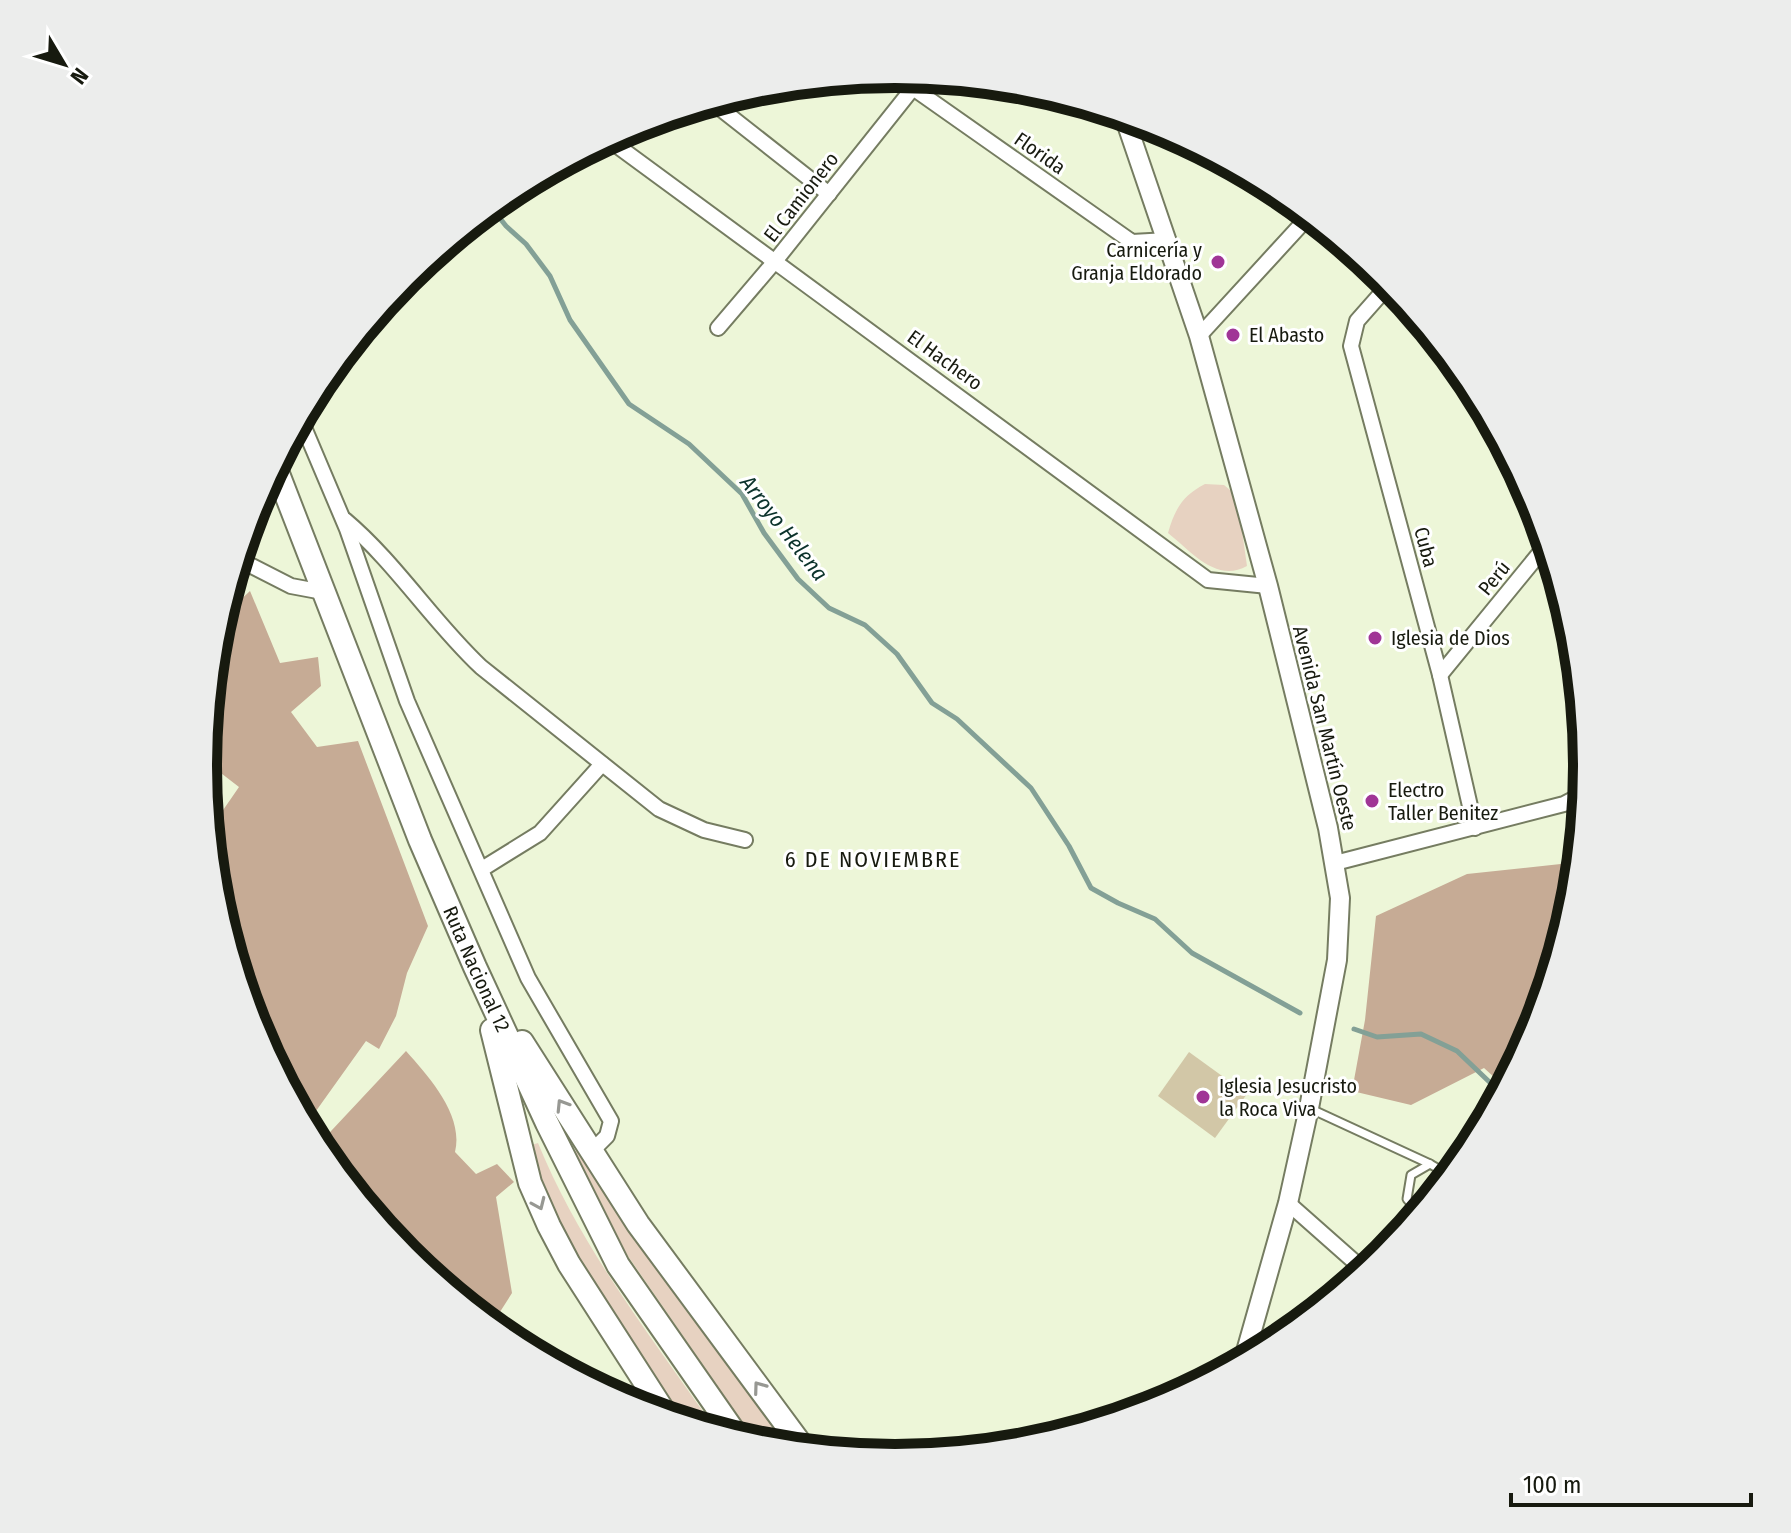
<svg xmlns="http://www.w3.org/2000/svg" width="1791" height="1533" viewBox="0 0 1791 1533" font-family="'Fira Sans Condensed',sans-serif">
<rect width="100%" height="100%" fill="#edf6d8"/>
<!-- green -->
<g fill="#e7d2c1">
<path d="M1205,484L1224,485L1237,496L1247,566C1216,583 1192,552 1168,533C1175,509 1182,496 1205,484Z"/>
<path d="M538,1143C581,1249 654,1340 718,1433L684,1423L578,1257L537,1181L528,1146Z"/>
<path d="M577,1150L679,1301L790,1449L758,1445L599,1214L570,1153Z"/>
</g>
<!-- forest -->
<g fill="#c6ab95">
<path d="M250,591L280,663L318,657L321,686L291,712L317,747L358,741L428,926L407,973L396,1016L379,1049L366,1041L306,1125L256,1031L216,901L208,821L219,816L239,787L204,760L216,631L220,619Z"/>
<path d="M1579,862L1575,902L1535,1032L1505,1087L1484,1068L1411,1105L1352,1091L1365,1020L1376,916L1467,874Z"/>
<path d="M406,1051C429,1077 464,1115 455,1152L476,1174L497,1164L514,1182L496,1197L512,1293L491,1326L406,1256L317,1146Z"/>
</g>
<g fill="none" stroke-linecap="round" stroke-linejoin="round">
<!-- stream -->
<g stroke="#83a096" stroke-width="5">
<path d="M491,207L506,226L526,244L550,276L570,320L629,404L689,444L742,494L764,533L798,579L829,608L865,625L897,654L932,703L957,719L1031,788L1069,846L1091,888L1118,903L1155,919L1192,953L1300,1013"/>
<path d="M1354,1029L1377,1037L1421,1034L1457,1051L1502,1094"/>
</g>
</g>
<!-- building -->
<path fill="#d2c7a7" d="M1189,1052L1247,1094L1215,1138L1158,1096Z"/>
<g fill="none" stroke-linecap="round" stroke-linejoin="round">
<defs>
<g id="service">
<path d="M1311,1109L1430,1164L1451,1176"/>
<path d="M1420,1214L1407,1199L1411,1175L1430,1164"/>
</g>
<g id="minor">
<path d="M896,74L913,88L1132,242L1168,240"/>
<path d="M712,102L829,194"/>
<path d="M608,139L1208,580L1268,586"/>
<path d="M1307,220L1407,304"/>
<path d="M1387,287L1357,321L1351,346L1440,675L1475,828"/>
<path d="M718,328L776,260L913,88"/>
<path d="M1199,336L1310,215"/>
<path d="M300,418L347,529L407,701L528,978L611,1121L607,1136L592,1151"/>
<path d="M345,520C396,563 432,621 481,667L659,809L704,830L745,840"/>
<path d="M238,559L291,586L323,592"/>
<path d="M1440,675L1548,543"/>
<path d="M1335,863L1564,804L1585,793"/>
<path d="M482,869L540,833L602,764"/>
<path d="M1288,1203L1366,1272"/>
</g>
<path id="secondary" d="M1124,116L1199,336L1268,586L1328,828L1340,898L1337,960L1309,1108L1288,1203L1243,1362"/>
<g id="trunk">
<path id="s1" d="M275,466L420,840L475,967L547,1123L618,1265L739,1439"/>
<path d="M492,1030L530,1183L549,1226L569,1264L668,1418"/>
<path d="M522,1042L638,1224L805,1450"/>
</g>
</defs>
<!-- service casing -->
<use href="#service" stroke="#757c61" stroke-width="11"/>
<!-- minor casing -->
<use href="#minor" stroke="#757c61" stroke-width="18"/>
<!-- secondary casing -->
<use href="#secondary" stroke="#757c61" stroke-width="22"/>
<!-- trunk casing -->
<use href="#trunk" stroke="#757c61" stroke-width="26"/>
<!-- service -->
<use href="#service" stroke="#fff" stroke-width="7"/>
<!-- minor -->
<use href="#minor" stroke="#fff" stroke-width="14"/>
<!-- secondary -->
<use href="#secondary" stroke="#fff" stroke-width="18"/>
<!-- trunk -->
<use href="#trunk" stroke="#fff" stroke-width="22"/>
</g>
<!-- one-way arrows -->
<defs><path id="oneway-chevron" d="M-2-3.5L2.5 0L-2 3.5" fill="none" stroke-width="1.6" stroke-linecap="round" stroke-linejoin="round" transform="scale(2)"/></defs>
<g stroke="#979893">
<use href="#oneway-chevron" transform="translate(562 1105) rotate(-122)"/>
<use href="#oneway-chevron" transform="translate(539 1204) rotate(66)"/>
<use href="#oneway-chevron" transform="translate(759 1387) rotate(-126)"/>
</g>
<!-- markers -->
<g fill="#a03596" stroke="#fff" stroke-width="3">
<circle cx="1218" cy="262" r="8"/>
<circle cx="1233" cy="335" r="8"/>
<circle cx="1375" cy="638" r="8"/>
<circle cx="1372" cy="801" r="8"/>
<circle cx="1203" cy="1097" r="8"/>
</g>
<g text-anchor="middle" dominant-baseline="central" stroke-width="6" stroke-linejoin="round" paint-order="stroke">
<!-- street labels -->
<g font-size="20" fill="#171a0f" stroke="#fff">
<text transform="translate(1040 153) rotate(35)">Florida</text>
<text transform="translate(801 197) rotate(-52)">El Camionero</text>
<text transform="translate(945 360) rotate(36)">El Hachero</text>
<text transform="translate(1426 547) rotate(75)">Cuba</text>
<text transform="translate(1494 578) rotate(-51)">Perú</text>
<text transform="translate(1325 728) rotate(76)">Avenida San Martín Oeste</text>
<text stroke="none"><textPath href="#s1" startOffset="542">Ruta Nacional 12</textPath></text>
</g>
<!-- poi labels -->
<g font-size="20" fill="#171a0f" stroke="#fff" text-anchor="start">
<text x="1202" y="250" text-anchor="end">Carnicería y<tspan x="1202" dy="23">Granja Eldorado</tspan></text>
<text x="1249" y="335">El Abasto</text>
<text x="1391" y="638">Iglesia de Dios</text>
<text x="1388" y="790">Electro<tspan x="1388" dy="23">Taller Benitez</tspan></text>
<text x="1219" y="1086">Iglesia Jesucristo<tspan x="1219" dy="23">la Roca Viva</tspan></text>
</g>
<!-- water labels -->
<g font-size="22" font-style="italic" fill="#0b322b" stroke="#fff">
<text transform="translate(784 528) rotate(52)">Arroyo Helena</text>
</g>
<!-- neighbourhood labels -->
<g font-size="22" letter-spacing="2" fill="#171a0f" stroke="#fff">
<text x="873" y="859">6 DE NOVIEMBRE</text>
</g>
</g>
<!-- crop -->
<path d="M0 0H1791V1533H0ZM217 766a678 678 0 1 1 1356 0a678 678 0 1 1-1356 0Z" fill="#ecedec" fill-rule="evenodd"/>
<path fill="none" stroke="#171a0f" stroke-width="10" d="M217 766a678 678 0 1 1 1356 0a678 678 0 1 1-1356 0Z"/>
<!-- north arrow -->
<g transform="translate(64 64) rotate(128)" stroke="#ffffff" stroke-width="6" paint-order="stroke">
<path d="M0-6L14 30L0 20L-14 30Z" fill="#171a0f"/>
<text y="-12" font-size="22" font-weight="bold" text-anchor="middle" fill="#171a0f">N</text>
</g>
<!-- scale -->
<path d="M1511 1493v12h240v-12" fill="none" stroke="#171a0f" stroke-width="4"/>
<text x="1523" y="1493" font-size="24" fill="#171a0f" stroke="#ffffff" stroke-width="6" paint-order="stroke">100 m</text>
</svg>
